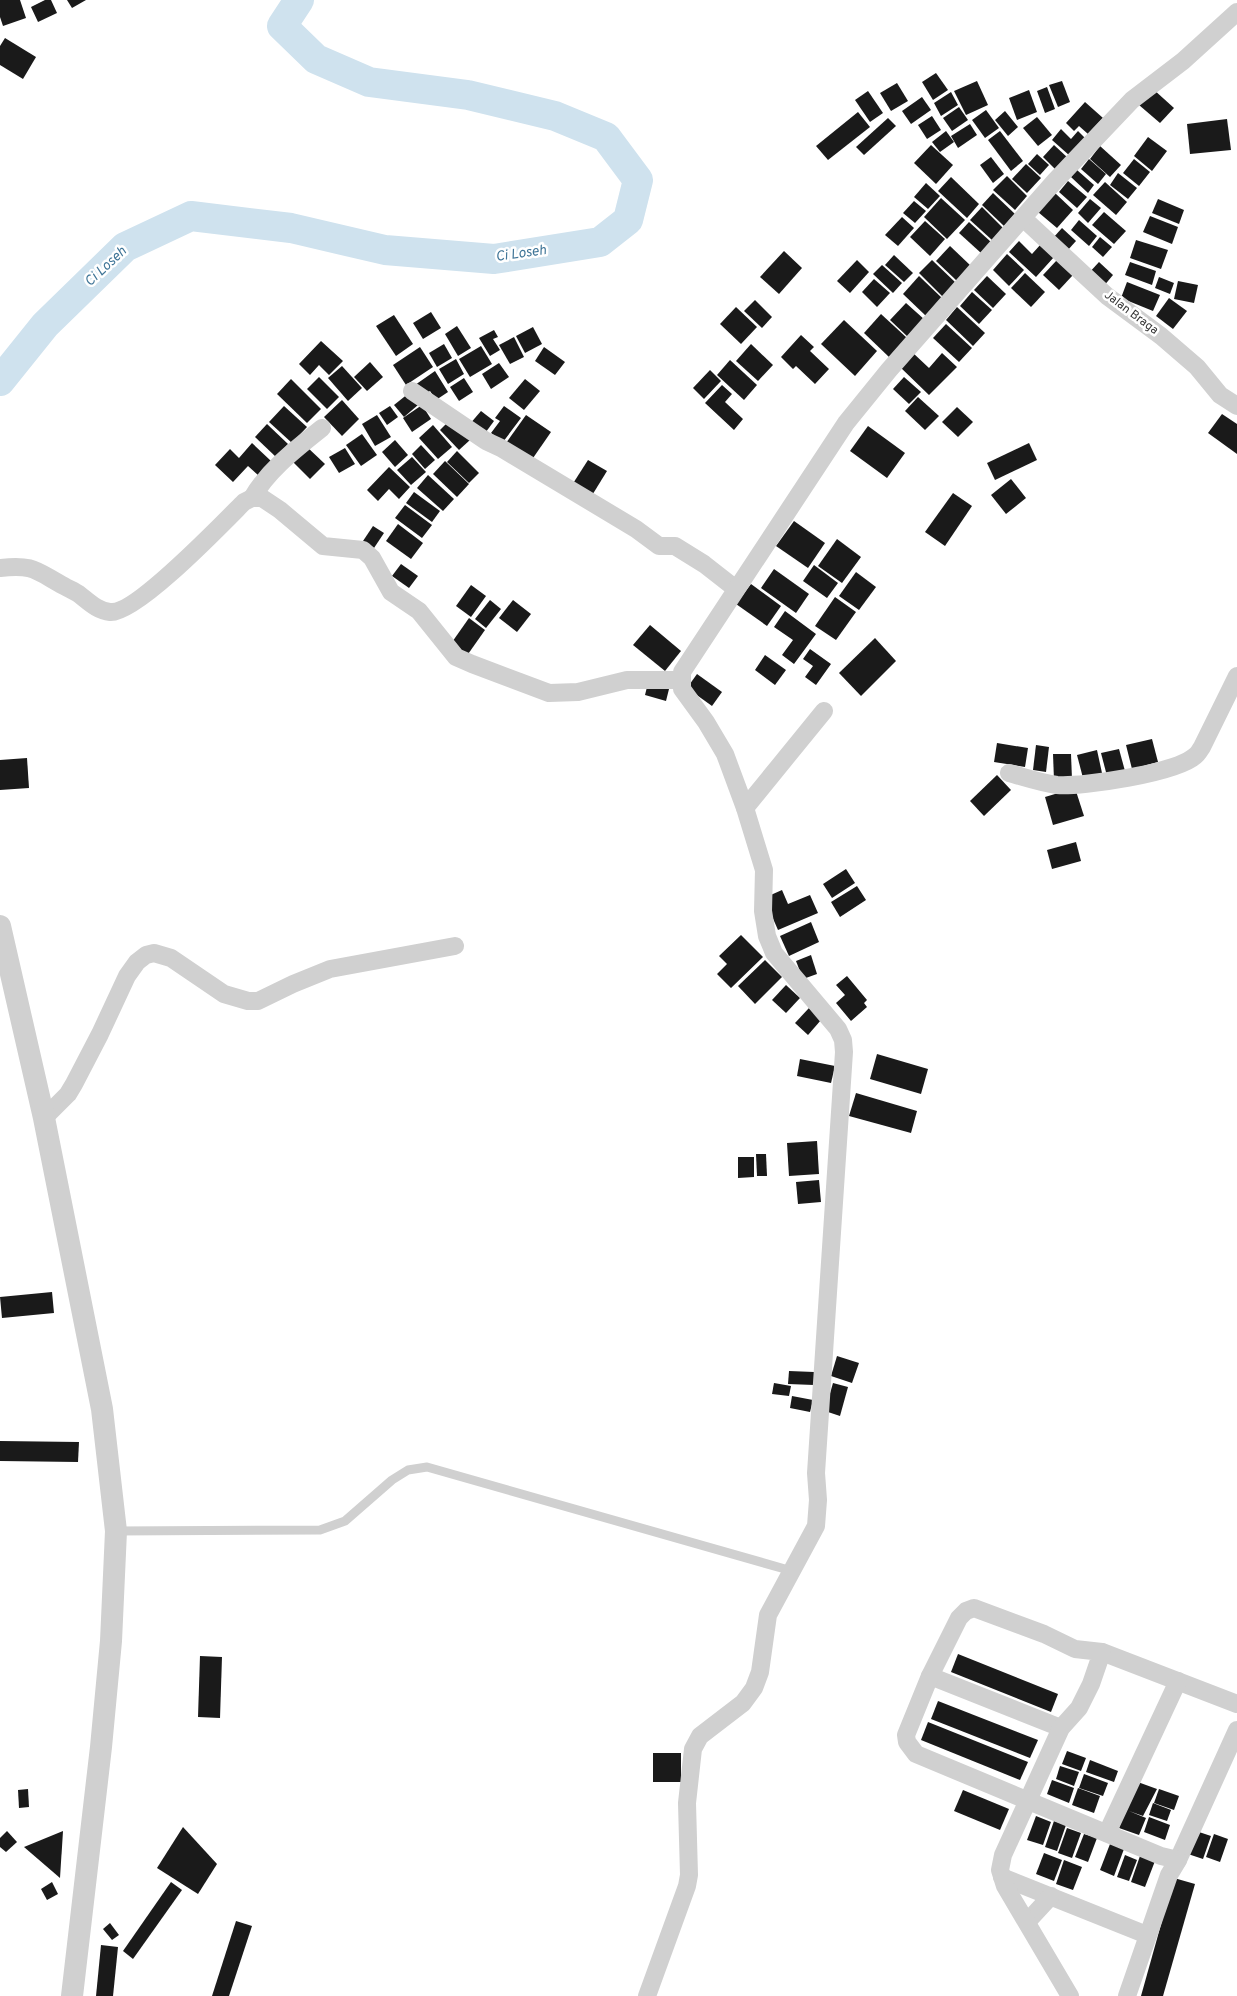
<svg xmlns="http://www.w3.org/2000/svg" width="1237" height="1996" viewBox="0 0 1237 1996" font-family="Overpass,sans-serif">
<rect width="100%" height="100%" fill="#fff"/>
<g fill="none" stroke-linecap="round" stroke-linejoin="round">
<!-- river -->
<path stroke="#cfe2ee" stroke-width="30" d="M0,381L45,325L125,247L191,216L291,228L385,250L494,259L600,242L628,220L638,180L606,137L555,116L468,95L369,82L316,59L282,26L299,0"/>
</g>
<!-- building -->
<g fill="#1a1a1a">
<path d="M0,0H20L26,18L3,26L0,17Z"/>
<path d="M45,0H51L57,13L38,22L31,7Z"/>
<path d="M67,0H86L72,8Z"/>
<path d="M5,38L36,57L23,79L0,65V46Z"/>
<path d="M936,73L948,90L933,100L922,82Z"/>
<path d="M977,81L988,105L966,115L954,91Z"/>
<path d="M1062,81L1070,102L1058,107L1049,85Z"/>
<path d="M897,83L908,101L891,111L880,93Z"/>
<path d="M1047,87L1055,109L1045,113L1037,91Z"/>
<path d="M1153,89L1174,108L1160,123L1139,105Z"/>
<path d="M1029,90L1037,112L1017,120L1009,98Z"/>
<path d="M868,91L883,113L870,122L855,100Z"/>
<path d="M951,92L958,105L941,116L934,103Z"/>
<path d="M922,97L931,110L911,124L902,111Z"/>
<path d="M1085,102L1103,118L1088,134L1079,126L1074,131L1066,123Z"/>
<path d="M959,107L968,120L952,131L943,118Z"/>
<path d="M986,110L999,128L985,138L972,120Z"/>
<path d="M1005,111L1018,127L1008,136L995,120Z"/>
<path d="M858,112L870,127L828,160L816,146Z"/>
<path d="M932,116L941,130L927,139L918,125Z"/>
<path d="M1037,117L1052,135L1038,146L1023,128Z"/>
<path d="M888,118L896,126L864,155L856,147Z"/>
<path d="M1227,119L1231,150L1190,154L1187,124Z"/>
<path d="M970,124L977,135L958,148L951,136Z"/>
<path d="M1061,129L1071,139L1078,131L1086,139L1070,156L1052,140Z"/>
<path d="M946,131L954,142L940,152L932,142Z"/>
<path d="M1000,131L1023,161L1011,171L988,140Z"/>
<path d="M1148,137L1167,151L1152,171L1134,156Z"/>
<path d="M931,145L953,165L936,184L914,163Z"/>
<path d="M1054,145L1068,158L1057,171L1043,157Z"/>
<path d="M1100,146L1121,165L1110,177L1090,159Z"/>
<path d="M1037,154L1049,165L1040,175L1028,164Z"/>
<path d="M991,157L1004,174L993,183L980,165Z"/>
<path d="M1089,159L1106,174L1098,184L1081,169Z"/>
<path d="M1134,159L1150,172L1139,186L1123,173Z"/>
<path d="M1026,164L1041,178L1027,193L1012,179Z"/>
<path d="M1077,170L1094,185L1088,193L1071,177Z"/>
<path d="M1118,173L1137,188L1128,199L1110,185Z"/>
<path d="M1007,176L1027,196L1015,210L993,190Z"/>
<path d="M951,177L979,204L967,218L938,191Z"/>
<path d="M1068,181L1087,197L1077,208L1059,192Z"/>
<path d="M1105,182L1127,202L1116,215L1093,195Z"/>
<path d="M926,183L940,196L928,209L914,197Z"/>
<path d="M993,193L1015,214L1004,226L982,205Z"/>
<path d="M1055,193L1073,210L1057,228L1038,212Z"/>
<path d="M941,198L965,220L947,239L924,217Z"/>
<path d="M1090,199L1101,208L1088,223L1078,213Z"/>
<path d="M1158,199L1184,210L1179,224L1152,213Z"/>
<path d="M914,201L926,211L915,223L903,213Z"/>
<path d="M982,207L1003,228L992,240L970,220Z"/>
<path d="M1104,212L1126,231L1114,244L1092,225Z"/>
<path d="M1150,216L1178,227L1172,244L1143,232Z"/>
<path d="M902,217L914,228L898,246L885,235Z"/>
<path d="M1079,220L1097,236L1089,246L1071,230Z"/>
<path d="M925,221L945,239L930,256L910,237Z"/>
<path d="M969,222L991,242L981,253L959,233Z"/>
<path d="M1062,228L1076,241L1067,251L1053,238Z"/>
<path d="M1100,237L1112,247L1103,257L1092,247Z"/>
<path d="M1136,240L1168,250L1161,269L1130,258Z"/>
<path d="M1019,241L1032,254L1041,244L1054,257L1036,277L1009,252Z"/>
<path d="M950,246L971,266L957,281L936,261Z"/>
<path d="M784,251L802,268L779,294L760,277Z"/>
<path d="M1007,254L1024,270L1009,286L993,270Z"/>
<path d="M894,255L913,273L904,282L885,265Z"/>
<path d="M857,260L869,272L850,293L837,281Z"/>
<path d="M932,260L956,283L943,297L919,273Z"/>
<path d="M1057,260L1073,275L1059,290L1043,275Z"/>
<path d="M1099,262L1113,275L1103,287L1088,274Z"/>
<path d="M1130,262L1156,271L1152,285L1125,275Z"/>
<path d="M882,265L902,283L893,293L873,274Z"/>
<path d="M1025,273L1045,292L1031,307L1011,288Z"/>
<path d="M919,276L943,299L926,316L903,294Z"/>
<path d="M987,276L1006,294L993,308L974,290Z"/>
<path d="M1159,277L1174,283L1170,294L1155,288Z"/>
<path d="M874,279L890,293L877,307L862,292Z"/>
<path d="M1178,281L1198,285L1194,303L1174,299Z"/>
<path d="M1127,282L1160,295L1153,311L1121,298Z"/>
<path d="M972,292L992,310L979,324L960,306Z"/>
<path d="M1169,298L1187,311L1173,329L1156,316Z"/>
<path d="M755,300L772,317L762,328L744,311Z"/>
<path d="M906,303L925,320L909,338L890,320Z"/>
<path d="M736,307L757,327L741,344L720,324Z"/>
<path d="M957,307L985,333L973,346L946,320Z"/>
<path d="M431,312L441,328L423,339L413,323Z"/>
<path d="M881,314L907,338L889,357L864,333Z"/>
<path d="M394,315L413,344L396,356L376,326Z"/>
<path d="M844,320L877,351L855,376L821,344Z"/>
<path d="M946,324L972,348L959,362L933,338Z"/>
<path d="M457,326L471,348L458,356L445,334Z"/>
<path d="M533,327L542,344L525,353L516,336Z"/>
<path d="M494,330L498,337L493,339L500,350L490,356L479,338Z"/>
<path d="M801,335L814,347L810,351L829,369L815,384L796,366L793,369L781,357Z"/>
<path d="M514,337L524,357L510,364L499,345Z"/>
<path d="M321,341L343,361L329,375L319,365L310,375L299,364Z"/>
<path d="M444,344L452,358L437,367L429,353Z"/>
<path d="M751,344L773,365L758,381L736,361Z"/>
<path d="M481,346L492,364L470,377L459,359Z"/>
<path d="M420,347L433,367L406,385L393,365Z"/>
<path d="M544,347L565,362L555,375L535,361Z"/>
<path d="M912,352L929,368L942,353L957,367L929,395L899,366Z"/>
<path d="M456,359L464,374L448,384L439,369Z"/>
<path d="M730,360L757,385L744,400L717,375Z"/>
<path d="M370,362L383,377L367,391L354,377Z"/>
<path d="M499,363L509,377L491,389L482,374Z"/>
<path d="M342,366L362,388L348,401L328,378Z"/>
<path d="M710,370L721,381L704,399L693,388Z"/>
<path d="M435,371L448,392L436,400L430,391L422,396L415,385Z"/>
<path d="M319,377L339,397L327,409L307,389Z"/>
<path d="M904,377L921,392L909,404L893,389Z"/>
<path d="M464,378L473,392L459,401L450,387Z"/>
<path d="M291,379L321,409L307,423L277,394Z"/>
<path d="M525,379L540,391L524,410L509,398Z"/>
<path d="M722,385L732,394L725,402L743,419L734,430L705,403Z"/>
<path d="M409,393L418,405L404,417L394,405Z"/>
<path d="M918,397L939,416L925,430L905,411Z"/>
<path d="M342,400L359,419L342,436L324,417Z"/>
<path d="M422,405L431,419L412,432L403,418Z"/>
<path d="M284,406L307,427L292,443L269,422Z"/>
<path d="M390,406L398,417L387,425L379,413Z"/>
<path d="M504,406L521,418L503,442L491,433L500,421L495,418Z"/>
<path d="M957,407L973,422L958,437L942,422Z"/>
<path d="M481,411L494,421L483,436L469,425Z"/>
<path d="M1222,414L1237,424V454L1208,433Z"/>
<path d="M377,415L391,437L375,446L362,424Z"/>
<path d="M526,415L551,432L531,461L506,443Z"/>
<path d="M450,420L470,440L459,450L440,430Z"/>
<path d="M267,424L288,444L276,457L255,437Z"/>
<path d="M433,425L452,447L438,459L419,438Z"/>
<path d="M868,426L905,453L887,478L850,451Z"/>
<path d="M362,434L377,455L361,466L346,445Z"/>
<path d="M395,440L408,455L395,467L382,452Z"/>
<path d="M252,443L271,461L258,475L248,466L233,482L215,465L230,449L239,458Z"/>
<path d="M1029,443L1037,460L995,480L987,463Z"/>
<path d="M421,445L435,460L425,469L412,454Z"/>
<path d="M306,446L325,464L310,479L292,461Z"/>
<path d="M345,448L355,464L339,473L329,457Z"/>
<path d="M457,451L479,473L469,483L447,462Z"/>
<path d="M412,457L426,472L411,485L397,470Z"/>
<path d="M588,460L607,471L591,497L572,485Z"/>
<path d="M445,461L469,484L457,497L433,474Z"/>
<path d="M389,467L410,487L399,499L389,489L378,501L367,490Z"/>
<path d="M428,475L454,499L443,511L417,488Z"/>
<path d="M1011,479L1026,498L1006,514L991,495Z"/>
<path d="M414,492L440,511L432,522L406,503Z"/>
<path d="M953,493L972,506L945,546L925,532Z"/>
<path d="M405,505L432,525L422,538L395,518Z"/>
<path d="M794,521L825,543L808,568L776,546Z"/>
<path d="M398,524L423,543L411,559L386,541Z"/>
<path d="M373,526L384,533L374,548L363,541Z"/>
<path d="M837,539L861,557L842,583L818,566Z"/>
<path d="M401,564L418,576L409,588L392,576Z"/>
<path d="M814,565L838,583L827,598L803,581Z"/>
<path d="M774,569L809,594L796,613L761,588Z"/>
<path d="M856,572L876,587L859,610L839,596Z"/>
<path d="M751,584L781,606L767,626L736,604Z"/>
<path d="M471,585L486,596L471,617L456,606Z"/>
<path d="M835,597L856,612L836,640L815,626Z"/>
<path d="M490,600L501,609L486,628L475,619Z"/>
<path d="M513,600L531,614L517,632L499,618Z"/>
<path d="M785,611L816,634L794,664L782,655L793,640L774,627Z"/>
<path d="M469,618L485,630L466,657L450,645Z"/>
<path d="M650,625L681,651L665,671L633,645Z"/>
<path d="M875,638L896,661L861,696L839,673Z"/>
<path d="M810,649L831,664L816,685L805,677L813,666L803,659Z"/>
<path d="M765,655L786,670L775,685L755,670Z"/>
<path d="M697,674L722,692L712,706L687,688Z"/>
<path d="M648,683L669,689L666,701L645,695Z"/>
<path d="M1152,739L1158,762L1132,769L1126,745Z"/>
<path d="M997,743L1028,748L1025,767L994,762Z"/>
<path d="M1036,745L1049,747L1046,772L1033,770Z"/>
<path d="M1119,749L1125,771L1107,776L1101,753Z"/>
<path d="M1097,750L1102,773L1083,778L1077,755Z"/>
<path d="M1053,754H1071L1072,779L1054,780Z"/>
<path d="M27,758L29,788L0,790V760Z"/>
<path d="M997,775L1011,790L984,816L970,801Z"/>
<path d="M1075,788L1084,816L1053,825L1045,797Z"/>
<path d="M1076,842L1081,861L1052,869L1047,850Z"/>
<path d="M846,869L855,883L832,898L823,884Z"/>
<path d="M857,886L866,900L840,917L831,902Z"/>
<path d="M782,890L788,904L810,895L818,913L778,930L764,898Z"/>
<path d="M811,922L819,942L789,956L780,936Z"/>
<path d="M741,935L763,957L731,988L717,974L727,964L719,956Z"/>
<path d="M811,955L817,974L803,979L796,961Z"/>
<path d="M765,960L782,977L755,1004L738,986Z"/>
<path d="M847,976L867,1000L864,1003L867,1007L851,1021L836,1003L845,995L836,985Z"/>
<path d="M786,985L800,998L786,1013L772,1000Z"/>
<path d="M809,1008L821,1020L808,1035L795,1023Z"/>
<path d="M877,1054L928,1069L921,1094L870,1079Z"/>
<path d="M800,1059L835,1066L831,1083L797,1076Z"/>
<path d="M856,1093L917,1111L911,1133L849,1116Z"/>
<path d="M817,1141L819,1174L789,1176L787,1143Z"/>
<path d="M756,1154H766L767,1176H757Z"/>
<path d="M738,1157H754V1177L738,1178Z"/>
<path d="M819,1180L821,1202L798,1204L796,1182Z"/>
<path d="M52,1292L54,1313L2,1318L0,1297Z"/>
<path d="M837,1356L859,1363L852,1383L831,1376Z"/>
<path d="M789,1371L814,1372V1385L788,1384Z"/>
<path d="M774,1383L791,1386L789,1396L772,1394Z"/>
<path d="M833,1383L848,1387L840,1416L825,1411Z"/>
<path d="M792,1396L813,1400L810,1412L790,1408Z"/>
<path d="M0,1441L79,1442L78,1462L0,1461Z"/>
<path d="M958,1654L1058,1694L1051,1712L951,1672Z"/>
<path d="M200,1656L222,1657L220,1718L198,1717Z"/>
<path d="M938,1701L1038,1740L1030,1758L931,1719Z"/>
<path d="M928,1722L1028,1762L1020,1780L921,1740Z"/>
<path d="M1067,1751L1086,1758L1081,1771L1062,1764Z"/>
<rect x="653" y="1753" width="28" height="29"/>
<path d="M1090,1760L1118,1771L1114,1782L1086,1772Z"/>
<path d="M1060,1766L1079,1772L1074,1786L1056,1779Z"/>
<path d="M1084,1774L1108,1783L1103,1796L1079,1788Z"/>
<path d="M1052,1780L1074,1788L1069,1803L1047,1794Z"/>
<path d="M1135,1781L1157,1789L1143,1816L1129,1811L1146,1818L1139,1835L1119,1828Z"/>
<path d="M1078,1788L1100,1796L1094,1813L1072,1805Z"/>
<path d="M28,1789L29,1807L19,1808L18,1790Z"/>
<path d="M1159,1789L1179,1796L1174,1810L1154,1803Z"/>
<path d="M963,1790L1009,1809L1000,1830L954,1811Z"/>
<path d="M1153,1803L1171,1810L1167,1821L1149,1815Z"/>
<path d="M1036,1816L1051,1822L1043,1845L1027,1840Z"/>
<path d="M1149,1817L1170,1825L1165,1840L1144,1832Z"/>
<path d="M1054,1821L1066,1825L1057,1851L1045,1847Z"/>
<path d="M183,1827L217,1864L198,1894L157,1868Z"/>
<path d="M1067,1828L1081,1833L1072,1858L1058,1853Z"/>
<path d="M7,1831L17,1842L6,1852L0,1847V1838Z"/>
<path d="M63,1831L60,1878L24,1847Z"/>
<path d="M1196,1831L1211,1836L1203,1859L1188,1854Z"/>
<path d="M1084,1834L1097,1838L1088,1862L1075,1857Z"/>
<path d="M1214,1834L1228,1839L1220,1862L1206,1857Z"/>
<path d="M1110,1844L1124,1849L1114,1876L1100,1870Z"/>
<path d="M1044,1853L1062,1860L1054,1881L1036,1874Z"/>
<path d="M1125,1855L1137,1860L1129,1881L1117,1877Z"/>
<path d="M1140,1856L1155,1861L1145,1887L1131,1882Z"/>
<path d="M1064,1860L1082,1867L1073,1890L1056,1884Z"/>
<path d="M1174,1878L1195,1884L1163,1996H1141Z"/>
<path d="M52,1882L58,1894L47,1900L41,1889Z"/>
<path d="M171,1882L182,1890L133,1959L123,1951Z"/>
<path d="M236,1921L252,1926L229,1996H212Z"/>
<path d="M110,1923L119,1935L112,1940L103,1929Z"/>
<path d="M101,1945L118,1947L113,1996H96Z"/>
</g>
<g fill="none" stroke-linecap="round" stroke-linejoin="round">
<!-- service -->
<path stroke="#d0d0d0" stroke-width="9" d="M116,1531L320,1530L345,1521L392,1480L408,1470L427,1467L792,1571"/>
<!-- minor -->
<g stroke="#d0d0d0" stroke-width="18">
<path d="M1024,219L1107,296L1161,336L1197,367L1220,395L1237,406"/>
<path d="M412,391L486,441L501,448L636,529L659,546H675L704,564L736,589"/>
<path d="M252,498C269,469 296,449 322,428"/>
<path d="M0,568C34,564 36,571 64,586C69,589 75,591 80,595C89,602 98,611 110,612C135,615 223,523 244,502L252,498H262L280,510L323,546L363,550L372,558L391,592L419,611L456,657L472,664L549,693L578,692L627,680H681"/>
<path d="M1009,773C1024,777 1041,783 1057,785C1083,787 1176,773 1195,756C1198,754 1200,750 1202,747L1237,676"/>
<path d="M745,808L824,711"/>
<path d="M44,1118L68,1094L74,1084L100,1034L127,976L137,962L146,955L154,953L171,958L224,994L248,1001H258L293,984L330,969L455,946"/>
<path d="M1102,1652L1237,1704"/>
<path d="M930,1676L1061,1728"/>
<path d="M1107,1833L1178,1681"/>
<path d="M1178,1860L1237,1730"/>
<path d="M1002,1877L1147,1935"/>
<path d="M1027,1922L1051,1896"/>
<path d="M647,1996L687,1886L689,1875L687,1803L693,1749L700,1736L743,1703L754,1688L760,1672L768,1615L816,1526L818,1500L816,1473L844,1052L843,1040L838,1029L774,953L767,936L763,911L764,870L745,808L725,754L706,722L682,689V672L846,423L889,370L1055,181L1132,100L1183,61L1237,12"/>
<path d="M1070,1996L1005,1886L1000,1870L1003,1855L1061,1728L1079,1708L1091,1684L1102,1652L1075,1649L1044,1634L974,1608L966,1611L959,1618L930,1676L906,1735L907,1742L916,1754L1161,1856L1178,1860L1169,1875L1127,1996"/>
</g>
<!-- tertiary -->
<path stroke="#d0d0d0" stroke-width="22" d="M0,926L44,1118L102,1409L116,1531L111,1641L101,1747L72,1996"/>
</g>
<g text-anchor="middle" dominant-baseline="central" stroke-width="5" stroke-linejoin="round" paint-order="stroke">
<!-- street labels -->
<g font-size="12" fill="#333" stroke="#fff">
<text transform="translate(1131 313) rotate(37)">Jalan Braga</text>
</g>
<!-- water labels -->
<g font-size="14" font-style="italic" fill="#3f7597" stroke="#fff">
<text transform="translate(521 254) rotate(-8)">Ci Loseh</text>
<text transform="translate(106 267) rotate(-43)">Ci Loseh</text>
</g>
</g>
</svg>
